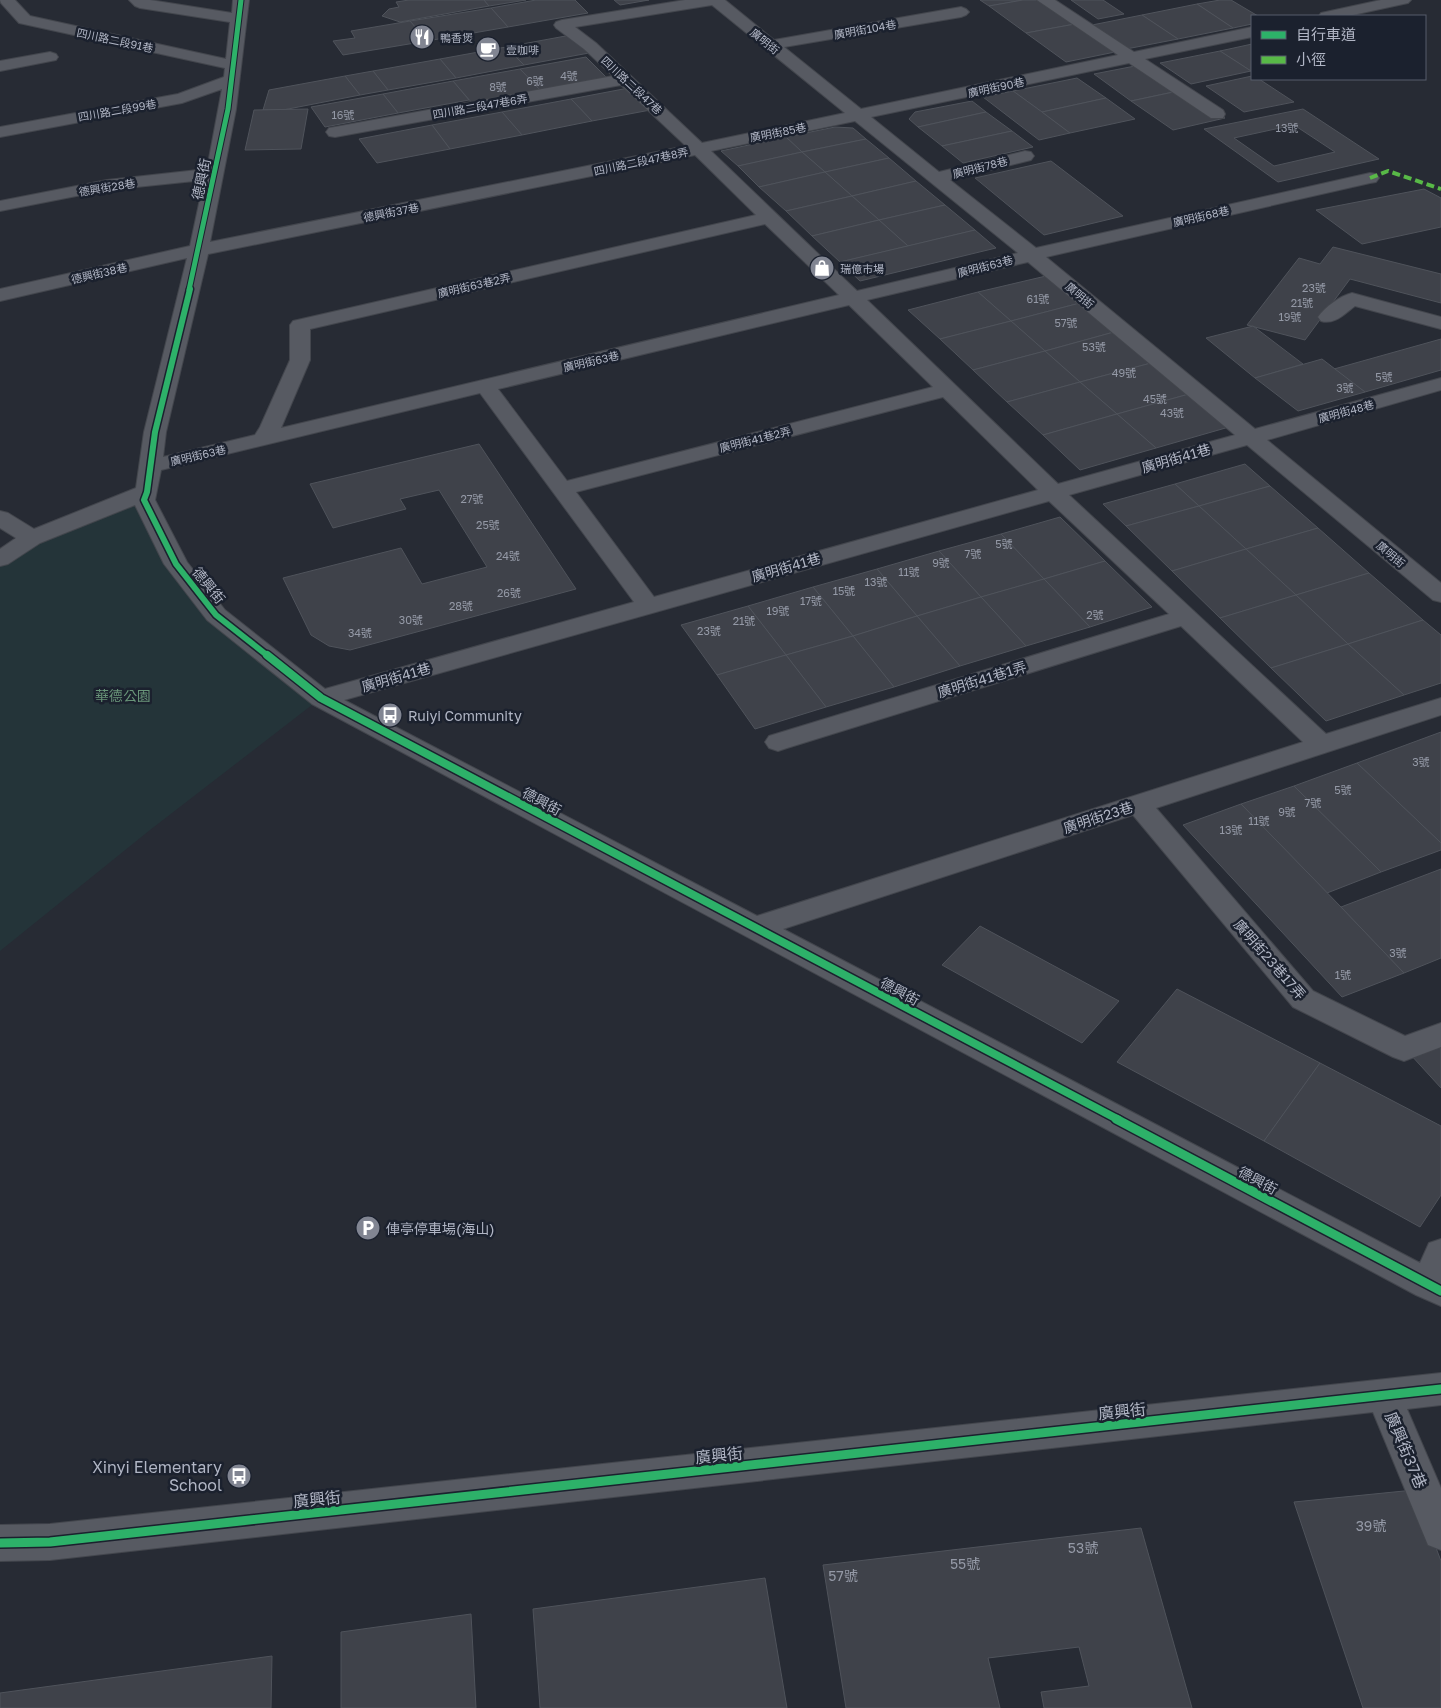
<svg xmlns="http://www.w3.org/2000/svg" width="1441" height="1708" viewBox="0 0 1441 1708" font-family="'Golos Text','Noto Sans TC',sans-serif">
<rect width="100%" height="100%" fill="#272b34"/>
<!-- green -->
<path fill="#243439" d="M144,500L216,615L321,698L150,830L0,951V560L32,538Z"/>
<!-- building -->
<g fill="#3f424a" stroke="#4f535b" fill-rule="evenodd">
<path d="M409,0H484L489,6L400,22L382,16L389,9L399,7L396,2Z"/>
<path d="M484,0H526L489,6Z"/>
<path d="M536,0H575L588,13L508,27L491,8Z"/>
<path d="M614,0H649L620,5Z"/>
<path d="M980,0H1023L989,6Z"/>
<path d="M1023,0H1040L1075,24L1026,33L989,6Z"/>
<path d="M1071,0H1103L1124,14L1098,19Z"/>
<path d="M1220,0H1231L1258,16H1252V24L1233,28L1197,4Z"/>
<path d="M1197,4L1233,28L1178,39L1142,15Z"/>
<path d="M491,8L508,27L427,41L410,21Z"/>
<path d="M1142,15L1178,39L1121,50L1087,26Z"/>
<path d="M410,21L427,41L343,55L333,41L355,38L351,31Z"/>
<path d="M1075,24L1115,52L1066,62L1026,33Z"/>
<path d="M571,35L589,53L524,65L506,47Z"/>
<path d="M1252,44L1251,71L1220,51Z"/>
<path d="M506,47L524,65L456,78L440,59Z"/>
<path d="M1220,51L1251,71L1191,84L1160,63Z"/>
<path d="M586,57L607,78L540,90L520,69Z"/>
<path d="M440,59L456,78L388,90L373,71Z"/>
<path d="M1135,66L1173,92L1131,101L1094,74Z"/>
<path d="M520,69L540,90L472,103L453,81Z"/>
<path d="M373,71L388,90L360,95L345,76Z"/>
<path d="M345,76L360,95L283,110H263L269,90Z"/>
<path d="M1252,76V79H1259L1294,102L1244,112L1206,86Z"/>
<path d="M1077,78L1106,98L1042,112L1013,91Z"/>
<path d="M453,81L469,100L398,113L383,94Z"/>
<path d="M639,86L661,108L592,121L571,99Z"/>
<path d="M1183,90L1225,118L1173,130L1131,101Z"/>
<path d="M1013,91L1042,112L1070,133L1039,140L983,97Z"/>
<path d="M383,94L398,113L325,127L311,107Z"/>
<path d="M1106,98L1135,119L1070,133L1042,112Z"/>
<path d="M571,99L592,121L522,135L502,112Z"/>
<path d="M972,101L986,112L918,127L909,119L915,112Z"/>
<path d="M308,109L301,149L245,150L254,110Z"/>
<path d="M1303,109L1379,159L1278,182L1204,129ZM1294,125L1335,152L1274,166L1234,138Z"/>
<path d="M502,112L522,135L450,149L432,125Z"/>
<path d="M986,112L1012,131L942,146L918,127Z"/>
<path d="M432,125L450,149L377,163L359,139Z"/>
<path d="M835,127L853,128L866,139L802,152L786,137Z"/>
<path d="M1012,131L1033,147L963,163L942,146Z"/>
<path d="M786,137L802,152L738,166L721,151Z"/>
<path d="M866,139L889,158L825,172L802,152Z"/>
<path d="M802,152L825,172L759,187L738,166Z"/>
<path d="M889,158L916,181L852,196L825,172Z"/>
<path d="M1051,161L1123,216L1044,235L975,178Z"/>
<path d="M825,172L852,196L786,211L759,187Z"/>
<path d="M916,181L945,205L879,220L852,196Z"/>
<path d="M1424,189L1441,198V227L1362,244L1316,210Z"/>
<path d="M852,196L879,220L812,236L786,211Z"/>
<path d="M945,205L975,230L908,246L879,220Z"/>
<path d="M879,220L908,246L840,262L812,236Z"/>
<path d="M975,230L996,248L860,281L840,262Z"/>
<path d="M1333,247L1441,274V303L1350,279L1305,340L1247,325L1299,258L1320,264Z"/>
<path d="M1046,276L1080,303L1011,321L978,292Z"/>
<path d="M978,292L1011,321L940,339L908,310Z"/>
<path d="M1080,303L1114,332L1045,351L1011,321Z"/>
<path d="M1011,321L1045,351L973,370L940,339Z"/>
<path d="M1253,326L1303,364L1255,378L1206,338Z"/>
<path d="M1114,332L1151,363L1080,382L1045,351Z"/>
<path d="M1441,339V370L1365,392L1334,369Z"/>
<path d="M1045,351L1080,382L1007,402L973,370Z"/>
<path d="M1322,359L1365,392L1298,411L1255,378Z"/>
<path d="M1151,363L1189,394L1117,414L1080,382Z"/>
<path d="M1080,382L1117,414L1043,435L1007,402Z"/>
<path d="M1189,394L1229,427L1156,448L1117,414Z"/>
<path d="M1117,414L1156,448L1080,470L1043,435Z"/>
<path d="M479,444L576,589L350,650L329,646L311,635L283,578L401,548L422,584L487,567L439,490L400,499L406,509L333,528L310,484Z"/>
<path d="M1245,464L1270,486L1199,506L1175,484Z"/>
<path d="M1175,484L1199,506L1126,526L1103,504Z"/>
<path d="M1270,486L1318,528L1246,549L1199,506Z"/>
<path d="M1199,506L1246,549L1172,571L1126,526Z"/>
<path d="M1060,517L1105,561L1044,579L1001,534Z"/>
<path d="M1318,528L1369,573L1296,595L1246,549Z"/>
<path d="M1001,534L1044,579L981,597L939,551Z"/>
<path d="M1246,549L1296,595L1220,618L1172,571Z"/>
<path d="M939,551L981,597L917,616L877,569Z"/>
<path d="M1105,561L1152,607L1090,627L1044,579Z"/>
<path d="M877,569L917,616L853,636L813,587Z"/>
<path d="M1369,573L1423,620L1348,644L1296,595Z"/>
<path d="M1044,579L1090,627L1026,646L981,597Z"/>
<path d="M813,587L853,636L786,655L748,606Z"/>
<path d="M1296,595L1348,644L1271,668L1220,618Z"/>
<path d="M981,597L1026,646L960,666L917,616Z"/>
<path d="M748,606L786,655L717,675L681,625Z"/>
<path d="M917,616L960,666L894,687L853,636Z"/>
<path d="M1423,620L1441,635V683L1404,695L1348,644Z"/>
<path d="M853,636L894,687L826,707L786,655Z"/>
<path d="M1348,644L1404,695L1326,721L1271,668Z"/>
<path d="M786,655L826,707L755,729L717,675Z"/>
<path d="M1441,732V843L1357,763Z"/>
<path d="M1357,763L1441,843V850L1381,872L1294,786Z"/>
<path d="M1294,786L1381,872L1327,893L1241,804Z"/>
<path d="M1241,804L1341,907L1404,973L1342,997L1183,825Z"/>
<path d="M1441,869V958L1404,973L1341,907Z"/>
<path d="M980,926L1119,1001L1082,1043L942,965Z"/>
<path d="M1177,989L1320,1063L1264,1141L1117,1062Z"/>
<path d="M1441,1042V1088L1410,1054Z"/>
<path d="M1320,1063L1441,1126V1195L1420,1227L1264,1141Z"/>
<path d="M1414,1490L1441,1561V1708H1363L1294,1502Z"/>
<path d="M1141,1528L1192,1708H1044L1041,1692L1089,1686L1079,1647L988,1658L1000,1708H846L823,1565Z"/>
<path d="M765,1578L787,1708H540L533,1609Z"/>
<path d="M471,1614L476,1708H341V1632Z"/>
<path d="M272,1656L271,1708H0V1693Z"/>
</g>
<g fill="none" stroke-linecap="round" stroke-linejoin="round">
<defs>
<g id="minor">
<path d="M0,0H15L30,16L226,59L230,22L140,8L135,6L129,0H150L232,13L233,0H249L236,109L210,242L686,146L621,85L335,137L329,136L326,132L329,128L335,127L613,76L584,49L556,28L554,25L556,22L562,20L685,0H725L774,40L961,7L966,9L969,12L966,15L961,17L784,47L861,109L1118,55L1037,0H1055L1134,52L1252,27V37L1145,59L1223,110L1225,114L1223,118H1211L1129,63L871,117L939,172L1025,151L1031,152L1034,156L1031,160L950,180L1036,248L1370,173L1376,174L1379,178L1376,182L1370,183L1046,257L1255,429L1441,378V390L1267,440L1441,583V602L1433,600L1247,445L1069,495L1326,734L1441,698V715L1156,808L1313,991L1405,1036L1441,1023V1047L1404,1061L1393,1057L1293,1007L1133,815L783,929L1420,1263L1429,1243L1441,1239V1306L1416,1295L312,704L207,620L164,564L135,505L40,543L8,564L0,566V549L16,538L0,528V511L8,513L34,529L136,488L144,432L187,258L0,301V289L190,246L204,180L107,190L0,211V201L107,180L207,169L222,89L182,103L0,137V127L178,94L224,77L225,68L19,23L1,3ZM712,5L845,113L702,143L596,43L575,27ZM855,121L1018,253L857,291L711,151ZM695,155L756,215L293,321L290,325V360L260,427L255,435L163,457L166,432L208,254ZM765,224L839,295L281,428L310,360V329ZM1028,262L1235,435L1058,484L867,300ZM849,305L933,387L567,481L498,389ZM480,393L634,602L325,689L225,610L187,562L155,500L161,470ZM943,397L1038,490L654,597L576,492ZM1049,501L1169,614L769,736L765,742L769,748L778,751L787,748L1181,626L1303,742L757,916L344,700Z"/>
<path d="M1381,0H1411L1408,3L1348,16H1319L1321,13Z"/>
<path d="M50,52L56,54L58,57L56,60L0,71V61Z"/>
<path d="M1352,293L1441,317V329L1355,306C1344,314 1335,325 1321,321L1318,317C1325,307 1340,296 1352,293Z"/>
<path d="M1441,1373V1405L1407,1409L1441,1488V1550L1428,1545L1373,1412L50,1560L0,1561V1525L50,1524Z"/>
</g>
</defs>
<!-- minor casing -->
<use href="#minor" stroke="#43464d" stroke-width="2"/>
<!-- minor -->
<use href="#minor" fill="#575a62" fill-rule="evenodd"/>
<!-- quiet -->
<path stroke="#58b947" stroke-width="4" stroke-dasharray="8 4" stroke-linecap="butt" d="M1370,178L1388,171L1441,189"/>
<defs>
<path id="cycleway-far3" d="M189,290L228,109L241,0"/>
<path id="cycleway-far2" d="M190,289L155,432L147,492L144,500L176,564L216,615L268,656"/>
<path id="cycleway-far1" d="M267,655L321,698L1119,1120"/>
<g id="cycleway">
<path d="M1116,1119L1441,1291"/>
<path d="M0,1543L50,1542L1441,1389"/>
</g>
</defs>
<!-- cycleway-far3 casing -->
<use href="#cycleway-far3" stroke="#1b212e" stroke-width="7"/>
<!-- cycleway-far2 casing -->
<use href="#cycleway-far2" stroke="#1b212e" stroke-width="9"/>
<!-- cycleway-far1 casing -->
<use href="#cycleway-far1" stroke="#1b212e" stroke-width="11"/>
<!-- cycleway casing -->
<use href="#cycleway" stroke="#1b212e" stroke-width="12"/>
<!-- cycleway-far3 -->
<use href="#cycleway-far3" stroke="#2db169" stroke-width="5"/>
<!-- cycleway-far2 -->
<use href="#cycleway-far2" stroke="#2db169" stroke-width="6"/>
<!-- cycleway-far1 -->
<use href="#cycleway-far1" stroke="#2db169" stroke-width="8"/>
<!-- cycleway -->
<use href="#cycleway" stroke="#2db169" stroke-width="9"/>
</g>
<!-- icons -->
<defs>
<symbol id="restaurant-disc" viewBox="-11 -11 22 22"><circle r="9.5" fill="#818592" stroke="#1b212e"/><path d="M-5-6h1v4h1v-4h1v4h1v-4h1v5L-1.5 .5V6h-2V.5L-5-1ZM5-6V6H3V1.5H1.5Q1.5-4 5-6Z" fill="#fff"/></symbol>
<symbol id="cafe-disc" viewBox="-11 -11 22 22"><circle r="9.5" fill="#818592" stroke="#1b212e"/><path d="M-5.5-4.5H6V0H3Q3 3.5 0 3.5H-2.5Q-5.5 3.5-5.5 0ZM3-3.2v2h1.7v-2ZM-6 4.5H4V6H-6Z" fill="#fff"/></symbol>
<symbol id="shop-disc" viewBox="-11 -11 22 22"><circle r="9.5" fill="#818592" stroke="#1b212e"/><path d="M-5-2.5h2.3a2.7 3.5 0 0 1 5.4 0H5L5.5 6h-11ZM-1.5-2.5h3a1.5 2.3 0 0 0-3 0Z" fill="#fff"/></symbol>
<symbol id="bus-disc" viewBox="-11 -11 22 22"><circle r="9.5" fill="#818592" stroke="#1b212e"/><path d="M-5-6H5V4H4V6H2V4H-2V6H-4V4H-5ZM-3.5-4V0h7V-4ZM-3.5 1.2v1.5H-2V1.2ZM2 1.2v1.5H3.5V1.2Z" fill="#fff"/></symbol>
<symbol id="parking-disc" viewBox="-11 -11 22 22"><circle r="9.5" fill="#818592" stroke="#1b212e"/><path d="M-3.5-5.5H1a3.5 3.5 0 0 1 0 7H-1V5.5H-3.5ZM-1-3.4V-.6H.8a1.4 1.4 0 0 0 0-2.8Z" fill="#fff"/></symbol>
</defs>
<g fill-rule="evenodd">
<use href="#restaurant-disc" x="408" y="23" width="28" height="28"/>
<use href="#cafe-disc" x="474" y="35" width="28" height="28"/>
<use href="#shop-disc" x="808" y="254" width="28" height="28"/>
<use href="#bus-disc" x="376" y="701" width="28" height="28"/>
<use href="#parking-disc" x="354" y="1214" width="28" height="28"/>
<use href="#bus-disc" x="225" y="1462" width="28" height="28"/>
</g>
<g text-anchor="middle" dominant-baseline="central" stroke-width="5" stroke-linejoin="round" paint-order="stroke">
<!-- far-street labels -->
<g font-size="11" fill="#b1b6c5" stroke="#1b212e">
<text transform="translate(865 29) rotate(-10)">廣明街104巷</text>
<text transform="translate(115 40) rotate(12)">四川路二段91巷</text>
<text transform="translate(765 41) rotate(39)">廣明街</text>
<text transform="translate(632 85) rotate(43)">四川路二段47巷</text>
<text transform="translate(996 87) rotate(-12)">廣明街90巷</text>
<text transform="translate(480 106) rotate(-10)">四川路二段47巷6弄</text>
<text transform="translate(117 110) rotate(-10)">四川路二段99巷</text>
<text transform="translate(778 132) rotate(-11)">廣明街85巷</text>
<text transform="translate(641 161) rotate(-12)">四川路二段47巷8弄</text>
<text transform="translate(980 167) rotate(-14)">廣明街78巷</text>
<text transform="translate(107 187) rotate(-9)">德興街28巷</text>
<text transform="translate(391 212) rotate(-11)">德興街37巷</text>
<text transform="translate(1201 216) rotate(-13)">廣明街68巷</text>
<text transform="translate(985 266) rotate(-14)">廣明街63巷</text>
<text transform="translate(99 273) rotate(-13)">德興街38巷</text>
<text transform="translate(474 285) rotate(-13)">廣明街63巷2弄</text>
<text transform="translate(1080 295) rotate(40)">廣明街</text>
<text transform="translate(591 361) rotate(-13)">廣明街63巷</text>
<text transform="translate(1346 411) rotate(-15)">廣明街48巷</text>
<text transform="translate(755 439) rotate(-14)">廣明街41巷2弄</text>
<text transform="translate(198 455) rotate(-13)">廣明街63巷</text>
<text transform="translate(1391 554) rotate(40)">廣明街</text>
</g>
<!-- far-poi labels -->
<g font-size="11" fill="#b1b6c5" stroke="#1b212e" text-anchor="start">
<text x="440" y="37">鴨香煲</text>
<text x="506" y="49">壹咖啡</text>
<text x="840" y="268">瑞億市場</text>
</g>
<!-- number labels -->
<g font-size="11" fill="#9499a6">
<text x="569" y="75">4號</text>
<text x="535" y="80">6號</text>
<text x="498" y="86">8號</text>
<text x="343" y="114">16號</text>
<text x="1287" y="127">13號</text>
<text x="1314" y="287">23號</text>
<text x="1038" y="298">61號</text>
<text x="1302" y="302">21號</text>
<text x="1290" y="316">19號</text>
<text x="1066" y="322">57號</text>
<text x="1094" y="346">53號</text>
<text x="1124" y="372">49號</text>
<text x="1384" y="376">5號</text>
<text x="1345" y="387">3號</text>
<text x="1155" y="398">45號</text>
<text x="1172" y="412">43號</text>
<text x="472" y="498">27號</text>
<text x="488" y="524">25號</text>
<text x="1004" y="543">5號</text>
<text x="973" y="553">7號</text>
<text x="508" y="555">24號</text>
<text x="941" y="562">9號</text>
<text x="909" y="571">11號</text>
<text x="876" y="581">13號</text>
<text x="844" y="590">15號</text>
<text x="509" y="592">26號</text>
<text x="811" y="600">17號</text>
<text x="461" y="605">28號</text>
<text x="778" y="610">19號</text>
<text x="1095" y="614">2號</text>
<text x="411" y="619">30號</text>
<text x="744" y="620">21號</text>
<text x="709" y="630">23號</text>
<text x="360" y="632">34號</text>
<text x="1421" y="761">3號</text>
<text x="1343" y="789">5號</text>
<text x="1313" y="802">7號</text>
<text x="1287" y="811">9號</text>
<text x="1259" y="820">11號</text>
<text x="1231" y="829">13號</text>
<text x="1398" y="952">3號</text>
<text x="1343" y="974">1號</text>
</g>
<!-- street labels -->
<g font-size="14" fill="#b1b6c5" stroke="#1b212e">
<text transform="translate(201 179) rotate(-78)">德興街</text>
<text transform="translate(1176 458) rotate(-16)">廣明街41巷</text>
<text transform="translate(786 567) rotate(-16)">廣明街41巷</text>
<text transform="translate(209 585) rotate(51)">德興街</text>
<text transform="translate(396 677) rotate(-16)">廣明街41巷</text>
<text transform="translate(982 679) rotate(-17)">廣明街41巷1弄</text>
<text transform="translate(542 801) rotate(28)">德興街</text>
<text transform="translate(1098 817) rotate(-18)">廣明街23巷</text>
<text transform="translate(1270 959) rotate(49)">廣明街23巷17弄</text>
<text transform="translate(900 991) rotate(28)">德興街</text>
<text transform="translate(1258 1180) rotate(28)">德興街</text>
</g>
<!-- park labels -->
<g font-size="14" fill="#699579" stroke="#1b212e">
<text x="123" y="695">華德公園</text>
</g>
<!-- poi labels -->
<g font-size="14" fill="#b1b6c5" stroke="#1b212e" text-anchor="start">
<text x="408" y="715">Ruiyi Community</text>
<text x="386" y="1228">俥亭停車場(海山)</text>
</g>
<!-- near-number labels -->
<g font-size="14" fill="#9499a6">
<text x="1371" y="1525">39號</text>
<text x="1083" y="1547">53號</text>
<text x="965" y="1563">55號</text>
<text x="843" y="1575">57號</text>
</g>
<!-- near-street labels -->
<g font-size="16" fill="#b1b6c5" stroke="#1b212e">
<text transform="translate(1122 1411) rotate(-6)">廣興街</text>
<text transform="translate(1406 1450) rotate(67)">廣興街37巷</text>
<text transform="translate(719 1455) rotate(-6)">廣興街</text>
<text transform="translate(317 1499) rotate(-6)">廣興街</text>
</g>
<!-- near-poi labels -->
<g font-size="16" fill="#b1b6c5" stroke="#1b212e" text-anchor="end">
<text x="222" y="1467">Xinyi Elementary<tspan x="222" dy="18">School</tspan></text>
</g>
</g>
<!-- legend -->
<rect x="1251" y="15" width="175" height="65" fill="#1b212e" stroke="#575d6a"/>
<rect x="1261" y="31" width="25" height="8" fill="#2db169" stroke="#575d6a"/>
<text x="1296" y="40" font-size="15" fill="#b1b6c5">自行車道</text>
<rect x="1261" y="56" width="25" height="8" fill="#58b947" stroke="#575d6a"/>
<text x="1296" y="65" font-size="15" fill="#b1b6c5">小徑</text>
</svg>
